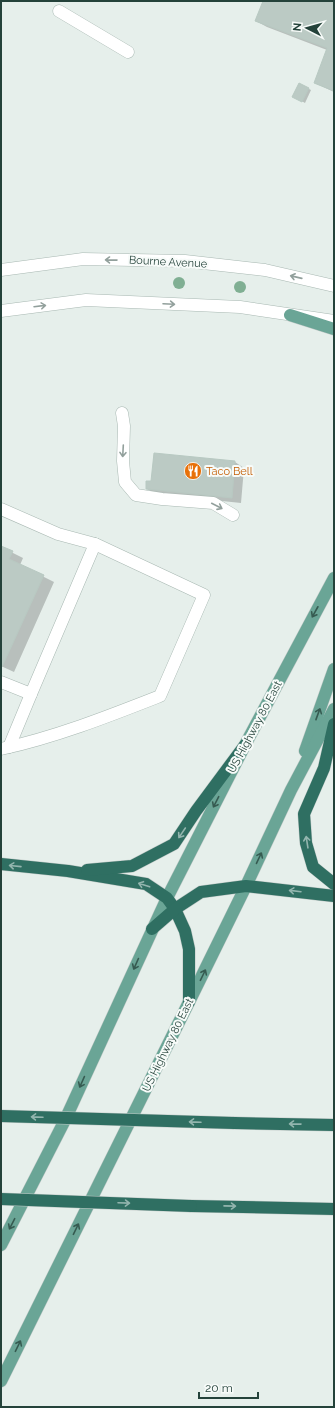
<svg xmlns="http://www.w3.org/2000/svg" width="335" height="1408" viewBox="0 0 335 1408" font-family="Raleway,sans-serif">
<rect width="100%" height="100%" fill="#e6efeb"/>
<!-- shadow -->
<g fill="#0003">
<path d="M264,1H334V92L315,83L327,50L267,27L256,21Z"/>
<path d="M299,84L311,90L305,103L293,96Z"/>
<path d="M154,454L235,462L244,468L241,503L156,494L147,489L152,482Z"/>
<path d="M1,547L23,558L20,565L54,582L14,672L1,666Z"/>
</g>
<!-- building -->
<g fill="#bbcac4" stroke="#b8c9c2">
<path d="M263,1H334V91L314,83L327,48L255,21Z"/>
<path d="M299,83L309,88L302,102L292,97Z"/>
<path d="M154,453L235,461L232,498L146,489V481H151Z"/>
<path d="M1,546L13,551L9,559L44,575L2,667L1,666Z"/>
</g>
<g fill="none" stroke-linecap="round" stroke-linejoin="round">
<defs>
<g id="minor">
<path d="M59,11L128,52"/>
<path d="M1,270L83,259L185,261L265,270L334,286"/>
<path d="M1,311L86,300L240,307L334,321"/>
<path d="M122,413L124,426L123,461L125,482L136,495L162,499L213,503L233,515"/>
<path d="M1,509L58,534L95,544L204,595L160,696C109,716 56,737 1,749"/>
<path d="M1,682L31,694L95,544"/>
<path d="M9,747L31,694"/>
</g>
<g id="major">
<path d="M290,315L334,329"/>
<path d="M305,751L334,669"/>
<path d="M1,1245L65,1120L167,898L245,745L334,578"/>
<path d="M1,1381L189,1002L246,886L291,790L334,709"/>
</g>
<g id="highway">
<path d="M334,724L324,768L304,814L306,843L313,867L334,884"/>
<path d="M1,864L68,871L146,884L167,898L175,909L185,931L189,949V1002"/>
<path d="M87,870L132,866L174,844L196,811L245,745"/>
<path d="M152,929L175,909L201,892L246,886L334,896"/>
<path d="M234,1123L334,1125"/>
<path d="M191,1206L334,1209"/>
</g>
</defs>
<!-- minor casing -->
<use href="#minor" stroke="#a8b8b2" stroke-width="13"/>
<!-- major casing -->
<use href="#major" stroke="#c2cac8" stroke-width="13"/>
<!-- highway casing -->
<use href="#highway" stroke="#c2cac8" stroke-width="13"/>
<!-- minor -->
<use href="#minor" stroke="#fff" stroke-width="12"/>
<!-- major -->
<use href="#major" stroke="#6aa596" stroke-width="12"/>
<!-- highway -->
<use href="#highway" stroke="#2f6f62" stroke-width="12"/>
<defs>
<g id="highway-bridge">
<path d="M1,1116L234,1123"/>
<path d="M1,1199L191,1206"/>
</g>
</defs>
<!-- highway-bridge casing -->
<use href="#highway-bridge" stroke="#c2cac8" stroke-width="13" stroke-linecap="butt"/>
<!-- highway-bridge -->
<use href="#highway-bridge" stroke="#2f6f62" stroke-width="12"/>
</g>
<!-- trees -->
<g fill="#80af93">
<circle cx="179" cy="283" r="6"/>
<circle cx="240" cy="287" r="6"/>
</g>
<!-- one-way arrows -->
<defs><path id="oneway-shaft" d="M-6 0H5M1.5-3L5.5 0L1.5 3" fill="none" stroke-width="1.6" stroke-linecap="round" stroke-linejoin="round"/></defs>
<g stroke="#92a09c">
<use href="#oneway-shaft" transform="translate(111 260) rotate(-179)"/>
<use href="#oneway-shaft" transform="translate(296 277) rotate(-167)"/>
<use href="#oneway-shaft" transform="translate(169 304) rotate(3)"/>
<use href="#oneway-shaft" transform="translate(40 306) rotate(-7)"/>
<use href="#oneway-shaft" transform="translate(123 451) rotate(93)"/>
<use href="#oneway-shaft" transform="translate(217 506) rotate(27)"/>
</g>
<g stroke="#365b51">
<use href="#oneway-shaft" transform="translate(315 612) rotate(119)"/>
<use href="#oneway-shaft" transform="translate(318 714) rotate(-70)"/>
<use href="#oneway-shaft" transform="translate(216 802) rotate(117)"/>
<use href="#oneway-shaft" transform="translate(259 858) rotate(-65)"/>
<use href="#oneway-shaft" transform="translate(136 964) rotate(114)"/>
<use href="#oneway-shaft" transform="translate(203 975) rotate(-64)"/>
<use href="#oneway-shaft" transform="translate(82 1082) rotate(114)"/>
<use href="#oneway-shaft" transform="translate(12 1224) rotate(117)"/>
<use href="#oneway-shaft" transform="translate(76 1229) rotate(-64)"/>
<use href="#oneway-shaft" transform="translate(18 1346) rotate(-64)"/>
</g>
<g stroke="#93b5ae">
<use href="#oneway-shaft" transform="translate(182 833) rotate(124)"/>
<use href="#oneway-shaft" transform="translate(307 842) rotate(-99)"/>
<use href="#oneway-shaft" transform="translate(15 866) rotate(-174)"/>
<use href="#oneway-shaft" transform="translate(144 885) rotate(-162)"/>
<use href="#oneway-shaft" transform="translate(295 891) rotate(-173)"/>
<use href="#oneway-shaft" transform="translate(37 1117) rotate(-178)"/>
<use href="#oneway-shaft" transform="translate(195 1122) rotate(-178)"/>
<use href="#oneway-shaft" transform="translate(295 1124) rotate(-179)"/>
<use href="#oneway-shaft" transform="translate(124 1203) rotate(2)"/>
<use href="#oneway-shaft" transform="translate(230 1206) rotate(1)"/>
</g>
<!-- icons -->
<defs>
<symbol id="restaurant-disc" viewBox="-11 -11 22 22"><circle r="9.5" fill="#e8710a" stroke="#f7fbf9"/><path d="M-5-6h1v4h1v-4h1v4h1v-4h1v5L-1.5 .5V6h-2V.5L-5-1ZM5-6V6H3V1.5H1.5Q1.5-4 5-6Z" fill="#fff"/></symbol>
</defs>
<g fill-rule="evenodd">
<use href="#restaurant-disc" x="183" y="461" width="20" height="20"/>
</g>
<g text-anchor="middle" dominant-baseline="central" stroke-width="4" stroke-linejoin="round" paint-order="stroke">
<!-- street labels -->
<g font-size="11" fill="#24423a" stroke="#f7fbf9">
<text transform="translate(168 262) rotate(3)">Bourne Avenue</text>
<text transform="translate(255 727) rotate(-62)">US Highway 80 East</text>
<text transform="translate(168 1045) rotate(-64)">US Highway 80 East</text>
</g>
<!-- food labels -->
<g font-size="11" fill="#c56008" stroke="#f7fbf9" text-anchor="start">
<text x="206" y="471">Taco Bell</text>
</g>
</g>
<!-- border -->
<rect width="335" height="1408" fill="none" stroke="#24423a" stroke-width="4"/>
<!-- north arrow -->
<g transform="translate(307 28) rotate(276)" stroke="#f7fbf9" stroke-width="3" paint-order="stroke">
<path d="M0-3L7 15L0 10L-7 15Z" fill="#24423a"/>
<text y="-6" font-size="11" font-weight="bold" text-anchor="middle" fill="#24423a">N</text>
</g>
<!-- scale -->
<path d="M199 1392v6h59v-6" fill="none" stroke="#24423a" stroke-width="2"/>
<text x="205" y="1392" font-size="12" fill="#24423a" stroke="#f7fbf9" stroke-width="3" paint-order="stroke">20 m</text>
</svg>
